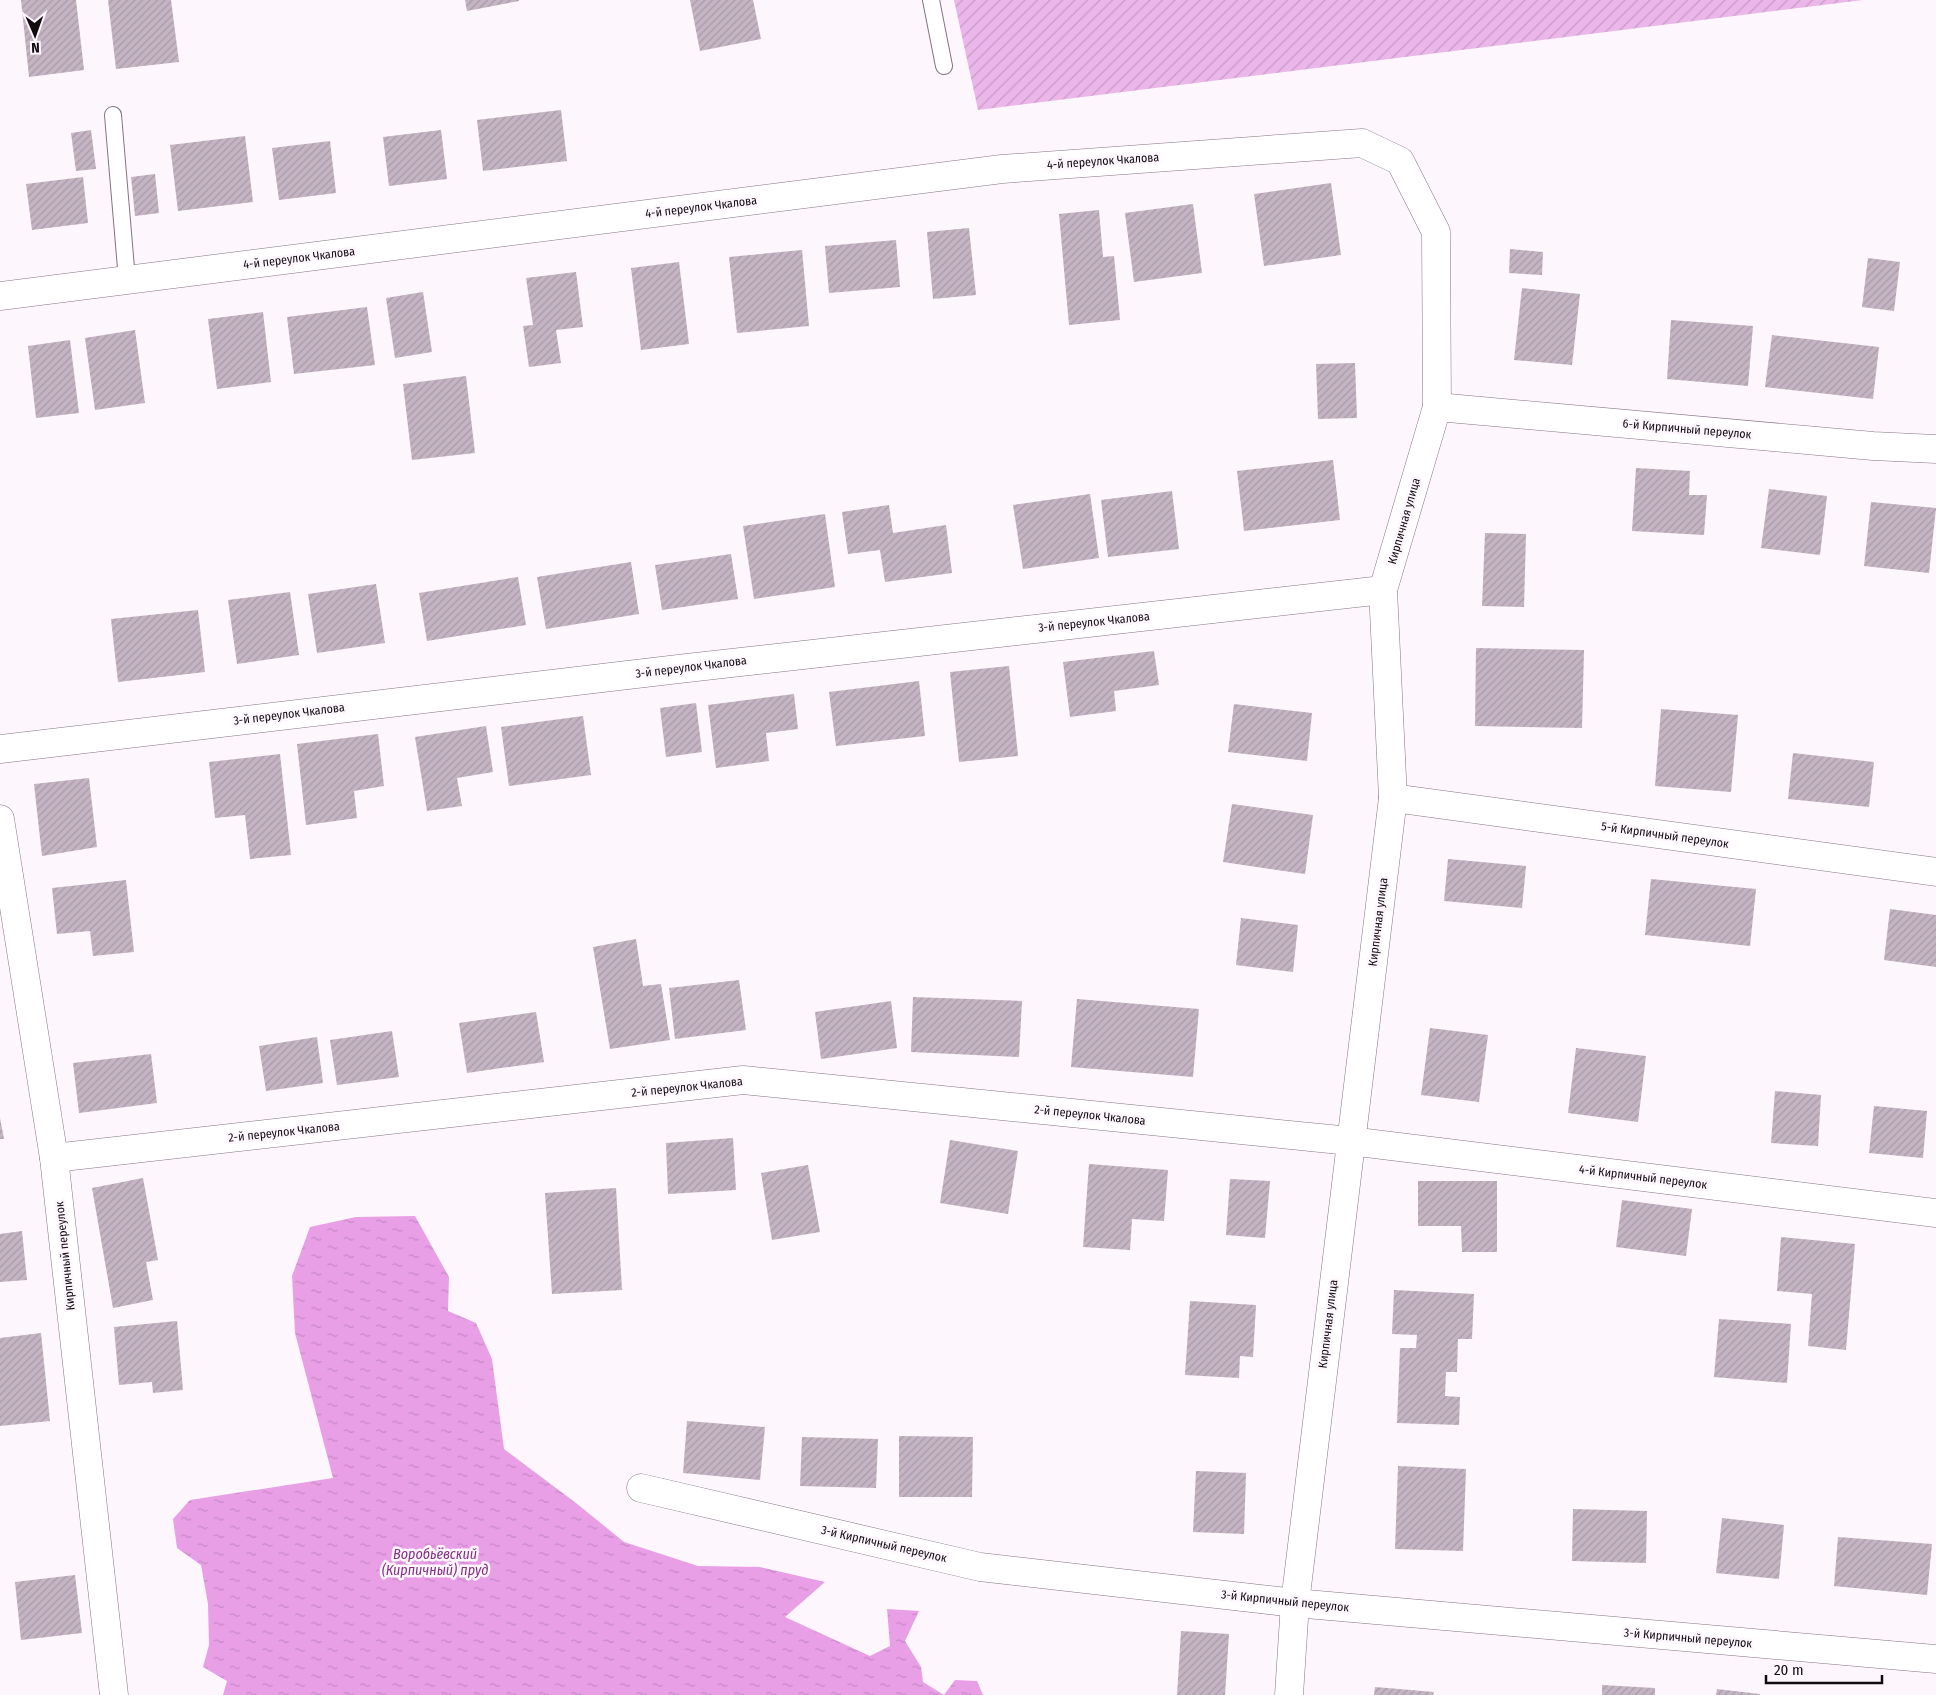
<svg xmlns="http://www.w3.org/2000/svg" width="1936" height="1695" viewBox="0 0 1936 1695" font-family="'Fira Sans Condensed',sans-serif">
<defs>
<pattern id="garden-furrows" width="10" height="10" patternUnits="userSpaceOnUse" patternTransform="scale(1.25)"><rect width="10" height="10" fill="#ebb6e9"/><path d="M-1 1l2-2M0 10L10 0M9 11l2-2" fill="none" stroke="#c89bc7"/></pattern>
<pattern id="water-ripples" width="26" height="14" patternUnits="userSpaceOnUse" patternTransform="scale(1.25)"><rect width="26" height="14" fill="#e89fe6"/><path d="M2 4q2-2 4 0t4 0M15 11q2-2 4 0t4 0" fill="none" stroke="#c688c4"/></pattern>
<pattern id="building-hatch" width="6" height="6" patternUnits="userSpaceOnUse" patternTransform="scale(1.25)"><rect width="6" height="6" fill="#c5b5c4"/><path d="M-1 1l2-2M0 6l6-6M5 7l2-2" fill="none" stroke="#a89aa7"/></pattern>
</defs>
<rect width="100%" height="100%" fill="#fdf6fc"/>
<!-- garden -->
<path fill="url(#garden-furrows)" d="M954,0H1863L978,110Z"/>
<!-- water -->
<path fill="url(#water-ripples)" d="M415,1216L449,1277L448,1311L476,1323L492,1359L504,1449L576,1503L624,1542L698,1566L760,1567L825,1582L785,1617L870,1656L890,1646L887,1609L919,1611L905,1641L921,1667L923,1682L944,1695L955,1680L977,1681L983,1695H223L227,1681L203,1667L209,1645L208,1604L201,1565L177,1548L173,1519L190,1500L333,1478L295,1333L292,1276L310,1227L356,1217Z"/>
<!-- building -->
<g fill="url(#building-hatch)">
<path d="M21,0H76L84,70L29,77Z"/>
<path d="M108,0H171L179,62L116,69Z"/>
<path d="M465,0H519V1L467,11Z"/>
<path d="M690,0H753L761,39L700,51Z"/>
<path d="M561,110L567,161L483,171L477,120Z"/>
<path d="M91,130L96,169L76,171L71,133Z"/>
<path d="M441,130L447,179L389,186L383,137Z"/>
<path d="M245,136L253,202L178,211L170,145Z"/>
<path d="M330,141L336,193L279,200L272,148Z"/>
<path d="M155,174L159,213L135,216L131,177Z"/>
<path d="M83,177L88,223L32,230L26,184Z"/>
<path d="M1331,183L1341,255L1264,266L1254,194Z"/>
<path d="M1193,204L1202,273L1134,282L1125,213Z"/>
<path d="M1099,210L1103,257L1114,256L1120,320L1069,325L1059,214Z"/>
<path d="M969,228L976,295L933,299L927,232Z"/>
<path d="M896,240L900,287L829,293L825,246Z"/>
<path d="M1510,249L1543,252L1542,275L1509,273Z"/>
<path d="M802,250L809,326L737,333L729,257Z"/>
<path d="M1868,258L1900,262L1894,311L1862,307Z"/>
<path d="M679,262L689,344L641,350L631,268Z"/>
<path d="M576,272L583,327L556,330L561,363L529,367L523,326L533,325L526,278Z"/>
<path d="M1522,288L1580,294L1572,365L1514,360Z"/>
<path d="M423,292L432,352L395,358L386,298Z"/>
<path d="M367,307L375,365L294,374L287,317Z"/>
<path d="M263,312L271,382L217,389L208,319Z"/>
<path d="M1671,320L1753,326L1748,386L1667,379Z"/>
<path d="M135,330L145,403L95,410L85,338Z"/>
<path d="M1772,335L1879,347L1873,399L1765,387Z"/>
<path d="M70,340L79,413L36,418L28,346Z"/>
<path d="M1355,363L1357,418L1318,419L1316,364Z"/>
<path d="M466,376L475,453L412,460L403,384Z"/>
<path d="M1333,460L1340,520L1244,531L1237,471Z"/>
<path d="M1636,468L1690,471L1689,495H1707L1704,535L1632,531Z"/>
<path d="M1769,489L1827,496L1820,555L1761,548Z"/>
<path d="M1172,491L1179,549L1108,557L1101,500Z"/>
<path d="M1090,494L1099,558L1023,569L1013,505Z"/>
<path d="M1871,502L1936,508L1929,573L1864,566Z"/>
<path d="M889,505L893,533L946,525L952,573L885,582L880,550L848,554L842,512Z"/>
<path d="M825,514L835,587L754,599L743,526Z"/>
<path d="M1485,533L1526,534L1524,607L1482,606Z"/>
<path d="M731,554L738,599L662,610L655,565Z"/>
<path d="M631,562L639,614L546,629L537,577Z"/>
<path d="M518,577L526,625L427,641L419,593Z"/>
<path d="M376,584L385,643L317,653L308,594Z"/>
<path d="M290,592L299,655L237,664L228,600Z"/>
<path d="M198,610L205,672L118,682L111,619Z"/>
<path d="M1476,648L1584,650L1582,728L1475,726Z"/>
<path d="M1154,651L1159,685L1114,691L1116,711L1070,717L1063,662Z"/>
<path d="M1009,666L1018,756L959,762L950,672Z"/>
<path d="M919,681L925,736L836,746L829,692Z"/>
<path d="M794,694L798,729L766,733L769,761L716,768L708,705Z"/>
<path d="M696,703L702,752L666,757L660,708Z"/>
<path d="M1234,704L1312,713L1307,761L1228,752Z"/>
<path d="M1661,709L1738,715L1731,792L1655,786Z"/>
<path d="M583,716L591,775L509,786L501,727Z"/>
<path d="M486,726L493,772L457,778L462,806L427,811L415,737Z"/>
<path d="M378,734L384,786L354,791L357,818L306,825L297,744Z"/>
<path d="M1793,753L1874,762L1869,807L1788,799Z"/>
<path d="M280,754L291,855L250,859L245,815L215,818L209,762Z"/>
<path d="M89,778L97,847L42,856L34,784Z"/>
<path d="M1232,804L1313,815L1305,874L1223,862Z"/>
<path d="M1448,859L1526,866L1522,908L1444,901Z"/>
<path d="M1651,879L1756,889L1750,946L1645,935Z"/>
<path d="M126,880L134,952L93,956L90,931L57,934L52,888Z"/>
<path d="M1890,909L1936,915V967L1884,960Z"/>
<path d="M1241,918L1298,925L1293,972L1236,965Z"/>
<path d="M636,939L643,986L661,984L670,1040L610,1049L593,947Z"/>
<path d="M739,980L746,1030L675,1039L669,988Z"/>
<path d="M913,997L1022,1001L1019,1057L911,1052Z"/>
<path d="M1077,999L1199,1009L1193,1077L1071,1067Z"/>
<path d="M891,1001L897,1048L821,1059L815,1012Z"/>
<path d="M536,1012L544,1062L467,1073L459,1023Z"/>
<path d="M1430,1028L1488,1035L1479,1102L1421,1095Z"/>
<path d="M392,1031L399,1077L337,1085L330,1040Z"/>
<path d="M317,1037L323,1083L266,1091L259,1046Z"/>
<path d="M1576,1048L1646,1056L1638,1122L1568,1113Z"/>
<path d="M151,1054L157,1103L79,1113L73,1063Z"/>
<path d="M1775,1091L1821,1095L1818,1146L1771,1143Z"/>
<path d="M1874,1106L1927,1111L1923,1158L1869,1153Z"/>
<path d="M0,1118L4,1139H0Z"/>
<path d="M733,1138L736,1190L668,1194L666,1143Z"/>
<path d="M950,1140L1018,1151L1008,1214L940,1203Z"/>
<path d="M1089,1164L1168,1170L1164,1221L1132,1219L1130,1250L1083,1247Z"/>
<path d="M808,1165L820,1232L772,1240L761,1173Z"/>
<path d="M143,1178L158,1260L146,1262L153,1300L113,1308L92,1188Z"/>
<path d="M1230,1179L1270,1181L1265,1238L1226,1235Z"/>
<path d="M1418,1181H1497V1252H1462L1461,1226H1418Z"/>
<path d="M616,1188L622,1290L552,1294L545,1193Z"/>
<path d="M1622,1200L1692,1209L1686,1256L1616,1247Z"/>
<path d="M22,1231L27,1280L0,1282V1234Z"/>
<path d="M1781,1237L1855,1244L1846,1350L1808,1346L1812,1294L1777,1291Z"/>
<path d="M1394,1290L1474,1294L1472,1339H1458L1457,1372H1446L1445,1396L1460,1397L1459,1425L1397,1423L1400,1348H1416L1417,1335L1392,1334Z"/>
<path d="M1190,1301L1256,1305L1253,1357L1240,1356L1239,1378L1185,1375Z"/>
<path d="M1719,1319L1791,1324L1787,1383L1714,1377Z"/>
<path d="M177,1321L183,1390L153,1393L152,1382L119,1385L114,1327Z"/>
<path d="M41,1333L50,1421L0,1426V1338Z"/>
<path d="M687,1421L765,1427L760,1480L683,1473Z"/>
<path d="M899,1436L973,1437L972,1497H899Z"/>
<path d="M802,1437L878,1439L876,1488L800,1486Z"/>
<path d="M1398,1466L1466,1469L1463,1551L1395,1549Z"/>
<path d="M1196,1471L1246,1473L1244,1534L1193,1532Z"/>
<path d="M1573,1509L1647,1511L1646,1563L1572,1561Z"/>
<path d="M1722,1518L1784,1525L1779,1579L1716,1573Z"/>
<path d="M1838,1537L1932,1544L1927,1595L1834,1586Z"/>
<path d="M75,1575L82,1633L21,1640L15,1582Z"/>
<path d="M1181,1631L1229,1634L1225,1695H1177Z"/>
<path d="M1602,1685L1655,1688V1695H1602Z"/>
<path d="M1375,1687L1434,1692L1433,1695H1374Z"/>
<path d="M1717,1689L1760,1694V1695H1716Z"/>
</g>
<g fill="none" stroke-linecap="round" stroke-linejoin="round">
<defs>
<g id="lane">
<path d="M931,0L944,66"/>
<path d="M113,115L127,280"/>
</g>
<g id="street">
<path d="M0,296L1002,169L1362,143L1400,161L1436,232L1437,407L1383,590L1393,798L1295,1603L1289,1695"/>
<path d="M1437,407L1873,446L1936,449"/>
<path d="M0,749L687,668L1383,590"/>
<path d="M1393,798L1936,872"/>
<path d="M0,819L54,1158L114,1695"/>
<path d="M54,1158L743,1080L1350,1141L1936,1213"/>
<path d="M641,1488L980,1567L1295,1603L1936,1659"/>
</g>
</defs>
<!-- lane casing -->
<use href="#lane" stroke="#847483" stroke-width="18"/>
<!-- street casing -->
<use href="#street" stroke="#847483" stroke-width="29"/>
<!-- lane -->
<use href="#lane" stroke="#fff" stroke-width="16"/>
<!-- street -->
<use href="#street" stroke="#fff" stroke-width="28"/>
</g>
<g text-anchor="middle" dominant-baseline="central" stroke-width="5" stroke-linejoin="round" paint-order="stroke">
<!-- street labels -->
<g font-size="12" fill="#110b10" stroke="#fdf6fc">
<text transform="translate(1103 161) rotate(-4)">4-й переулок Чкалова</text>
<text transform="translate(701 207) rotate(-7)">4-й переулок Чкалова</text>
<text transform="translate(299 258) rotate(-7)">4-й переулок Чкалова</text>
<text transform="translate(1687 429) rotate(5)">6-й Кирпичный переулок</text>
<text transform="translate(1404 521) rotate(-74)">Кирпичная улица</text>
<text transform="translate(1094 622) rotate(-6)">3-й переулок Чкалова</text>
<text transform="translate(691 667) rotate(-7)">3-й переулок Чкалова</text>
<text transform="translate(289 714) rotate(-7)">3-й переулок Чкалова</text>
<text transform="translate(1665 835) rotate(8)">5-й Кирпичный переулок</text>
<text transform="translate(1378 922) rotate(-83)">Кирпичная улица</text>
<text transform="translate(687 1087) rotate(-6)">2-й переулок Чкалова</text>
<text transform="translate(1090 1115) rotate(6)">2-й переулок Чкалова</text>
<text transform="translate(284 1132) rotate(-6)">2-й переулок Чкалова</text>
<text transform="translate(1643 1177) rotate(7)">4-й Кирпичный переулок</text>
<text transform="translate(65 1256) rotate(-96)">Кирпичный переулок</text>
<text transform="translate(1328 1324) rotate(-83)">Кирпичная улица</text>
<text transform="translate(884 1544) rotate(13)">3-й Кирпичный переулок</text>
<text transform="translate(1285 1601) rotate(6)">3-й Кирпичный переулок</text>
<text transform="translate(1688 1638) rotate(5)">3-й Кирпичный переулок</text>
</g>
<!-- water labels -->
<g font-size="14" font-style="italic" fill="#822e82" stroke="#fdf6fc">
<text x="435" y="1554">Воробьёвский<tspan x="435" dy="16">(Кирпичный) пруд</tspan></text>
</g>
</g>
<!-- north arrow -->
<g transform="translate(35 35) rotate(178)" stroke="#fdf6fc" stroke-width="4" paint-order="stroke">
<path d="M0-4L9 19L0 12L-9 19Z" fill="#110b10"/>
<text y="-8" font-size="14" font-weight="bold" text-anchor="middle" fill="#110b10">N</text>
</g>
<!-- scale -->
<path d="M1766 1675v8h116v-8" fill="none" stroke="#110b10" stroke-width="2.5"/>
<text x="1774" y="1675" font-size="15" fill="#110b10" stroke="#fdf6fc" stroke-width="4" paint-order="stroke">20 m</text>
</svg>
